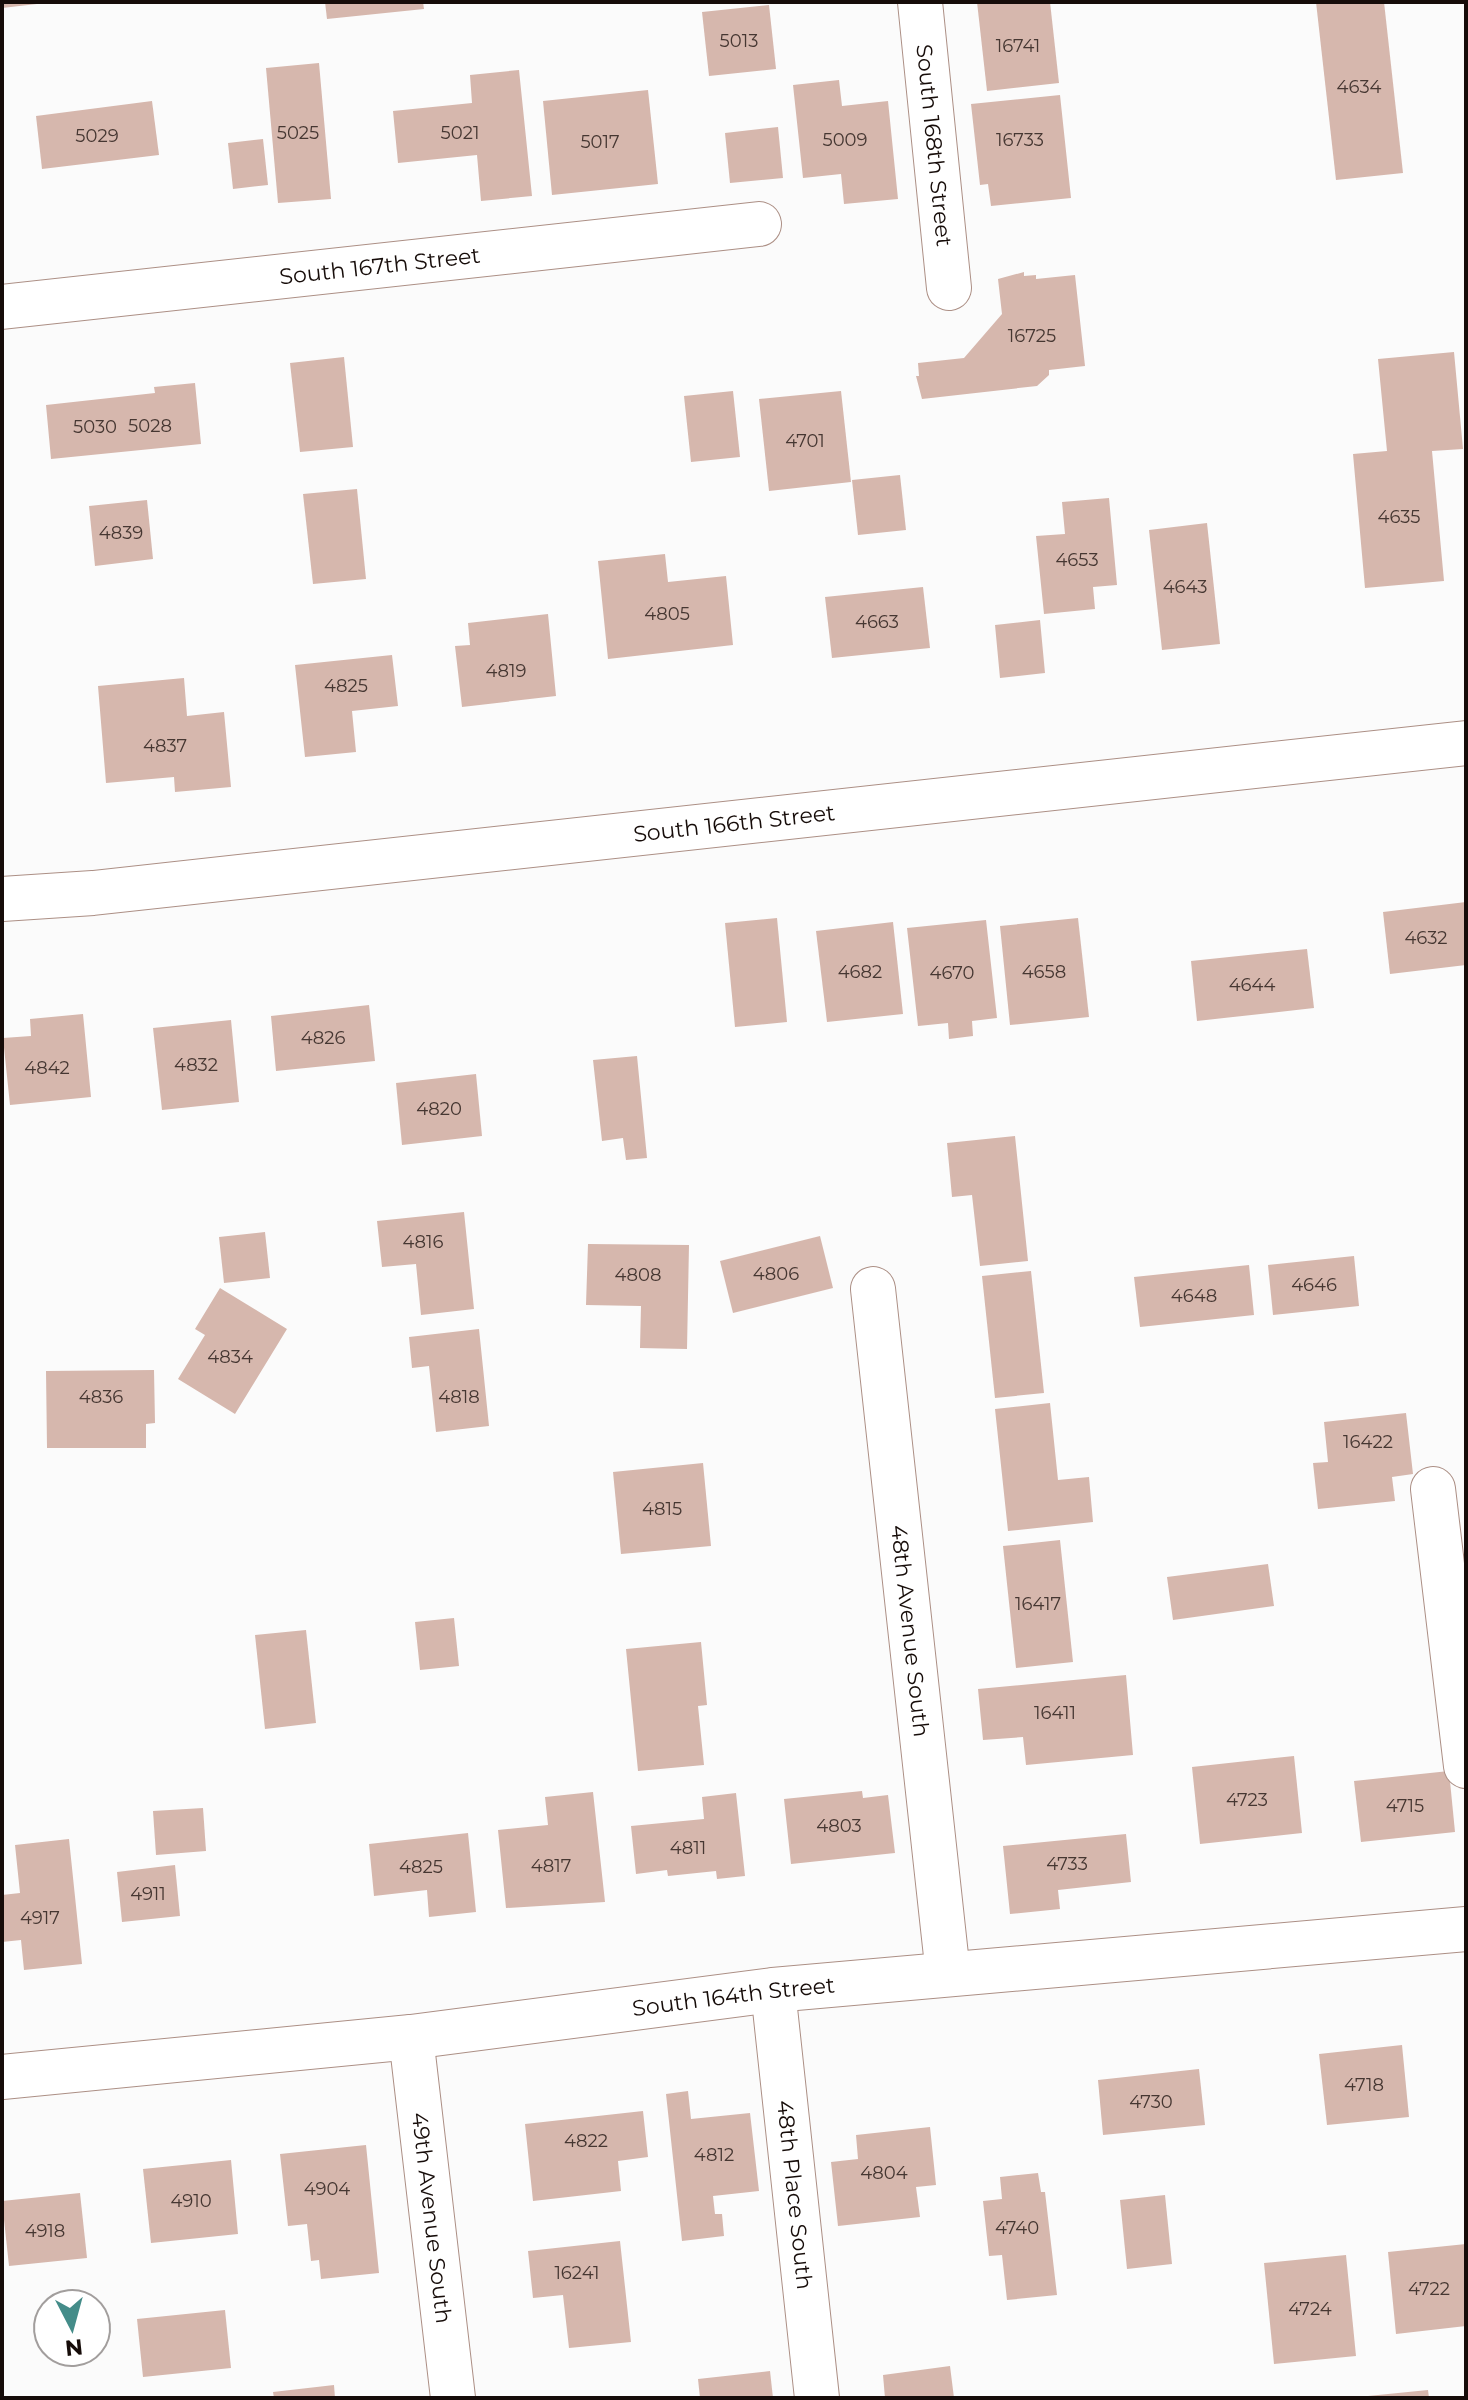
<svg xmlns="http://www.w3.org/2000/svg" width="1468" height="2400" viewBox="0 0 1468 2400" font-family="Montserrat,sans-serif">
<rect width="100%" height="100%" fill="#fbfbfb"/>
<!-- building -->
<g fill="#d6b7ad">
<path d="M2,2H37V4L2,8Z"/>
<path d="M325,2H423L424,9L327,19Z"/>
<path d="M977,2H1050L1059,83L987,91Z"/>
<path d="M1316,2H1384L1403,173L1336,180Z"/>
<path d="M769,5L776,69L709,76L702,12Z"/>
<path d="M319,63L331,199L278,203L266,68Z"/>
<path d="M519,70L532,196L481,201L477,155L398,163L393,111L472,103L470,75Z"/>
<path d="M839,80L842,106L888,101L898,199L844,204L841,174L803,178L793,85Z"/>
<path d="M648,90L658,184L552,195L543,101Z"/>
<path d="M1060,95L1071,198L991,206L988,184L980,185L971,104Z"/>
<path d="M152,101L159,155L42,169L36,116Z"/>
<path d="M778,127L783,178L730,183L725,133Z"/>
<path d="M263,139L268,185L233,189L228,143Z"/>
<path d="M1024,272V276L1036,275V279L1075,275L1085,366L1049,370V375L1037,386L922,399L916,376H919L918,363L964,358L1002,314L998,279Z"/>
<path d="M1454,352L1463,449L1432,451L1444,581L1365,588L1353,454L1387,451L1378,359Z"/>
<path d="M344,357L353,447L300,452L290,363Z"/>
<path d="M195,383L201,444L51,459L46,405L155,393L154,387Z"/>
<path d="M733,391L740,457L691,462L684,396Z"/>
<path d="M841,391L851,482L769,491L759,399Z"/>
<path d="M900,475L906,530L858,535L852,480Z"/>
<path d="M357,489L366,579L313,584L303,494Z"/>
<path d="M1109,498L1117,585L1093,587L1095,609L1044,614L1036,536L1065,534L1062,502Z"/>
<path d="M147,500L153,559L95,566L89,506Z"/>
<path d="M1207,523L1220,644L1162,650L1149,530Z"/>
<path d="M665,554L668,582L726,576L733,645L608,659L598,561Z"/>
<path d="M923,587L930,648L832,658L825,597Z"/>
<path d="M548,614L556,696L462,707L455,646L470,645L468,623Z"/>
<path d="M1040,620L1045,673L1000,678L995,625Z"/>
<path d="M392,655L398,706L352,711L356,752L305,757L295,665Z"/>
<path d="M184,678L187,716L224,712L231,787L175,792L174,777L106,783L98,686Z"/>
<path d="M1466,902V965L1390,974L1383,912Z"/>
<path d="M777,918L787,1022L735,1027L725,923Z"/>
<path d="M1078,918L1089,1017L1010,1025L1000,926Z"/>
<path d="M986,920L997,1018L972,1021L973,1036L949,1039L948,1023L918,1026L907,928Z"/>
<path d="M893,922L903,1014L827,1022L816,931Z"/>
<path d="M1307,949L1314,1008L1197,1021L1191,961Z"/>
<path d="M369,1005L375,1061L276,1071L271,1016Z"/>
<path d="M83,1014L91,1097L10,1105L3,1038L31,1036L30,1019Z"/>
<path d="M231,1020L239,1102L162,1110L153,1028Z"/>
<path d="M637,1056L647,1158L626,1160L623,1138L602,1141L593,1060Z"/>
<path d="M476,1074L482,1136L402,1145L396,1083Z"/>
<path d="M1015,1136L1028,1261L980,1266L972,1195L952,1197L947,1143Z"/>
<path d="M464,1212L474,1309L421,1315L416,1264L382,1267L377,1221Z"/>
<path d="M265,1232L270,1278L224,1283L219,1237Z"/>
<path d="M820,1236L833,1288L733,1313L720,1261Z"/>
<path d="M588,1244L689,1245L687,1349L640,1348L641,1306L586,1305Z"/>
<path d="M1354,1256L1359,1306L1273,1315L1268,1265Z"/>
<path d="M1249,1265L1254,1315L1140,1327L1134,1277Z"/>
<path d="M1031,1271L1044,1393L995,1398L982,1276Z"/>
<path d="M220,1288L287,1329L235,1414L178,1379L205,1335L195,1329Z"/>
<path d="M479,1329L489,1426L436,1432L429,1366L412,1368L409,1337Z"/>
<path d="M154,1370L155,1423L146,1424V1448H47L46,1371Z"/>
<path d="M1050,1403L1058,1480L1089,1477L1093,1522L1008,1531L995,1409Z"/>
<path d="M1406,1413L1413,1474L1392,1477L1395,1501L1318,1509L1313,1463L1328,1462L1324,1422Z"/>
<path d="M703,1463L711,1546L621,1554L613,1472Z"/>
<path d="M1060,1540L1073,1662L1016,1668L1003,1546Z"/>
<path d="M1268,1564L1274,1606L1173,1620L1167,1577Z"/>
<path d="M454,1618L459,1666L420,1670L415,1622Z"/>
<path d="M306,1630L316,1723L265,1729L255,1635Z"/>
<path d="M701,1642L707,1705L698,1706L704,1765L638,1771L626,1649Z"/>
<path d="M1126,1675L1133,1755L1026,1765L1023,1737L983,1740L978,1689Z"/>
<path d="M1294,1756L1302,1833L1200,1844L1192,1767Z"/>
<path d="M1449,1771L1455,1832L1361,1842L1354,1781Z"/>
<path d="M862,1791L863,1798L888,1795L895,1853L791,1864L784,1799Z"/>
<path d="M593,1792L605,1902L506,1908L498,1830L548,1825L545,1797Z"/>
<path d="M736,1793L745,1876L717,1879L716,1871L668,1876L667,1870L636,1874L631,1826L704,1819L702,1797Z"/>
<path d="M203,1808L206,1851L156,1855L153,1811Z"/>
<path d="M468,1833L476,1912L429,1917L427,1890L374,1896L369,1844Z"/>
<path d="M1126,1834L1131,1882L1058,1890L1060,1909L1010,1914L1003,1846Z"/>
<path d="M69,1839L82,1964L24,1970L21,1940L2,1942V1895L20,1893L15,1845Z"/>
<path d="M175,1865L180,1916L122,1922L117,1872Z"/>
<path d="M1402,2045L1409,2117L1327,2125L1319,2054Z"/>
<path d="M1199,2069L1205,2125L1103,2135L1098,2080Z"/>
<path d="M688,2091L691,2119L750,2113L759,2191L713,2196L715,2214H722L724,2236L682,2241L666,2094Z"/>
<path d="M643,2111L648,2157L618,2161L621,2191L533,2201L525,2124Z"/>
<path d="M930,2127L936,2185L916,2187L920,2217L838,2226L831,2162L858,2159L856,2135Z"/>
<path d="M366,2145L379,2273L321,2279L319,2260L311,2261L307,2224L288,2226L280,2154Z"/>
<path d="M231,2160L238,2234L151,2243L143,2169Z"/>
<path d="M1038,2173L1041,2192H1045L1057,2295L1007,2300L1002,2255L989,2256L983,2201L1002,2199L1000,2177Z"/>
<path d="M80,2193L87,2258L9,2266L2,2201Z"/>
<path d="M1165,2195L1172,2264L1127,2269L1120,2200Z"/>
<path d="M620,2241L631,2342L569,2348L563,2295L533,2298L528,2251Z"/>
<path d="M1466,2244V2326L1396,2334L1388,2252Z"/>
<path d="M1346,2255L1356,2356L1274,2364L1264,2263Z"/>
<path d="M225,2310L231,2368L143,2377L137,2319Z"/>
<path d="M950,2366L954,2398H885L883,2375Z"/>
<path d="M770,2371L773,2398H700L698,2379Z"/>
<path d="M334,2385L335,2398H274L273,2392Z"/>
<path d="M1428,2390L1429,2398H1368V2396Z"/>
</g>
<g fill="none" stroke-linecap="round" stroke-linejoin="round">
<defs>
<g id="minor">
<path id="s1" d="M920,2L949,288"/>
<path id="s2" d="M2,307L759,224"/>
<path id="s3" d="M2,899L93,893L1466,743"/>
<path id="s4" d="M873,1289L948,1974"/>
<path d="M1433,1489L1466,1766"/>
<path id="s5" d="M773,1990L817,2398"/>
<path id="s6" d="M411,2037L453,2398"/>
<path id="s7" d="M2,2077L411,2037L773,1990L1466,1929"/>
</g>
</defs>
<!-- minor casing -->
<use href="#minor" stroke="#ac8f85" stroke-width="46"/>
<!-- minor -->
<use href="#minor" stroke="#fff" stroke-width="44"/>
</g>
<g text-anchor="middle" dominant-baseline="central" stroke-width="7" stroke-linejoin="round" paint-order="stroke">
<!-- number labels -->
<g font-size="18" fill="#463732">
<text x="739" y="41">5013</text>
<text x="1018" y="46">16741</text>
<text x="1359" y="87">4634</text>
<text x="298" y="133">5025</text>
<text x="460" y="133">5021</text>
<text x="97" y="136">5029</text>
<text x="845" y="140">5009</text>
<text x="1020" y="140">16733</text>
<text x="600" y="142">5017</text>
<text x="1032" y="336">16725</text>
<text x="150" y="426">5028</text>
<text x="95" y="427">5030</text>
<text x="805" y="441">4701</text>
<text x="1399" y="517">4635</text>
<text x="121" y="533">4839</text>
<text x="1077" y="560">4653</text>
<text x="1185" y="587">4643</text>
<text x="667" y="614">4805</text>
<text x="877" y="622">4663</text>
<text x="506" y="671">4819</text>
<text x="346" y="686">4825</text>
<text x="165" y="746">4837</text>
<text x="1426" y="938">4632</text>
<text x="860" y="972">4682</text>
<text x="1044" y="972">4658</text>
<text x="952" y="973">4670</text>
<text x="1252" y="985">4644</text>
<text x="323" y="1038">4826</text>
<text x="196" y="1065">4832</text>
<text x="47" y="1068">4842</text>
<text x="439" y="1109">4820</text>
<text x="423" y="1242">4816</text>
<text x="776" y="1274">4806</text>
<text x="638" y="1275">4808</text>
<text x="1314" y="1285">4646</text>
<text x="1194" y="1296">4648</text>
<text x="230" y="1357">4834</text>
<text x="101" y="1397">4836</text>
<text x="459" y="1397">4818</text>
<text x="1368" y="1442">16422</text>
<text x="662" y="1509">4815</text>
<text x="1038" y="1604">16417</text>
<text x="1055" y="1713">16411</text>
<text x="1247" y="1800">4723</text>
<text x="1405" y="1806">4715</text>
<text x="839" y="1826">4803</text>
<text x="688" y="1848">4811</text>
<text x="1067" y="1864">4733</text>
<text x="551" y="1866">4817</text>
<text x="421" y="1867">4825</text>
<text x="148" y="1894">4911</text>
<text x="40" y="1918">4917</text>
<text x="1364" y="2085">4718</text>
<text x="1151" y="2102">4730</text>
<text x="586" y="2141">4822</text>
<text x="714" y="2155">4812</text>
<text x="884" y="2173">4804</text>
<text x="327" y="2189">4904</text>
<text x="191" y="2201">4910</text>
<text x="1017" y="2228">4740</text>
<text x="45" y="2231">4918</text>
<text x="577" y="2273">16241</text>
<text x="1429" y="2289">4722</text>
<text x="1310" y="2309">4724</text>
</g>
<!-- street labels -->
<g font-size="22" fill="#160c09" stroke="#fff">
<text stroke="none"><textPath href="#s1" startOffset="144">South 168th Street</textPath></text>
<text stroke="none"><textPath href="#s2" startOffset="380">South 167th Street</textPath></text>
<text stroke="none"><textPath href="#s3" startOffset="736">South 166th Street</textPath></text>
<text stroke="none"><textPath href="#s4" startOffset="344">48th Avenue South</textPath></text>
<text stroke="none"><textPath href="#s7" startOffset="736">South 164th Street</textPath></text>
<text stroke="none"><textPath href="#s5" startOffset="206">48th Place South</textPath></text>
<text stroke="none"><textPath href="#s6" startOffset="182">49th Avenue South</textPath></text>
</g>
</g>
<!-- border -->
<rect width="1468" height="2400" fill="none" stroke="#160c09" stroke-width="8"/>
<!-- north arrow -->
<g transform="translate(72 2328) rotate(174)"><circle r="38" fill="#ffffff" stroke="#a29e9d" stroke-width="2"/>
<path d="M0-6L14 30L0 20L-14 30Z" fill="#448c89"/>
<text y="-12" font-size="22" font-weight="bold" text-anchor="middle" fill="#160c09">N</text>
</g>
</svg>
